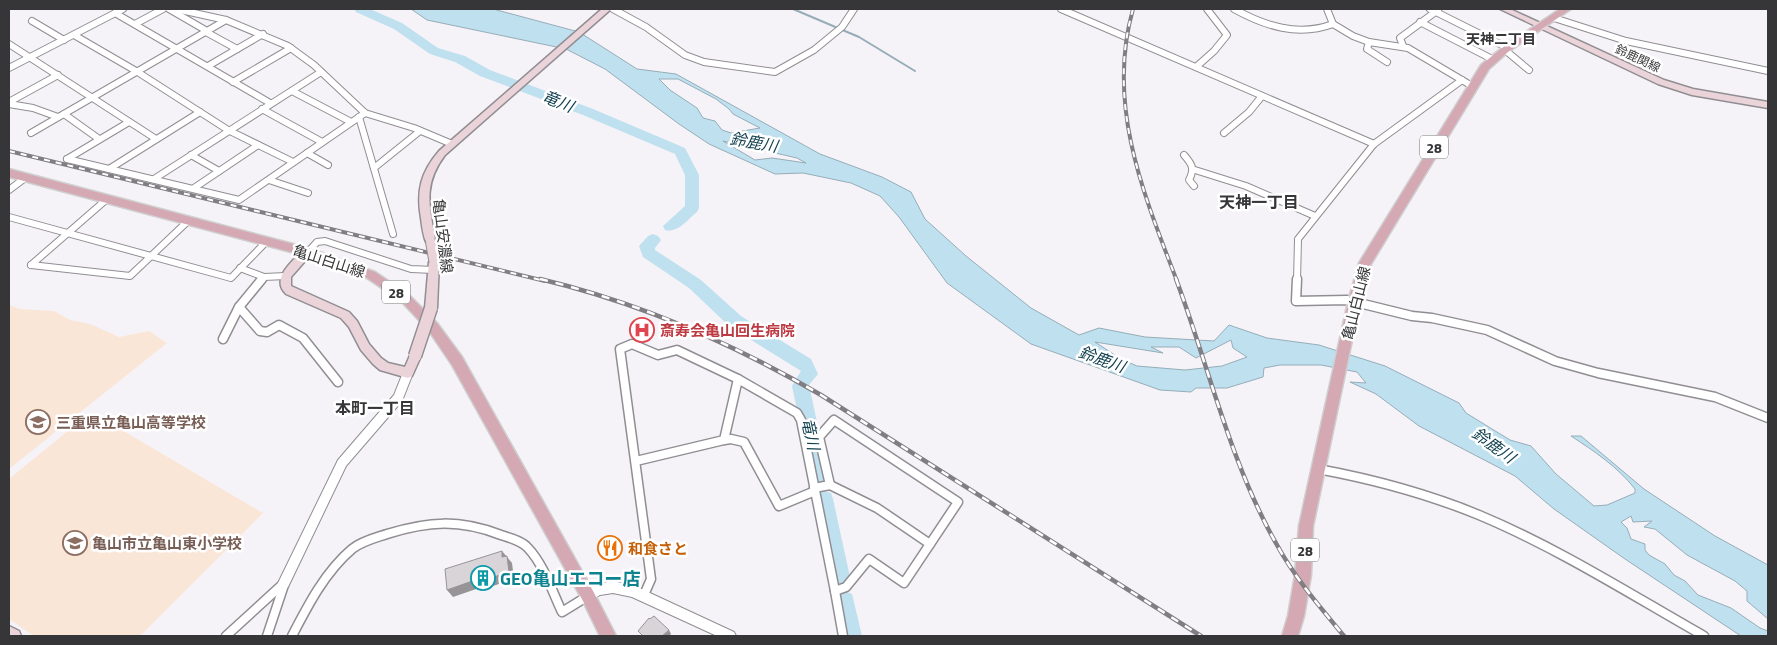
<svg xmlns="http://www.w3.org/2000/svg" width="1777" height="645" viewBox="0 0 1777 645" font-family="'Titillium Web','Noto Sans JP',sans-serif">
<rect width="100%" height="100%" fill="#f6f3f8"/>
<!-- education -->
<g fill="#fae6d6">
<path d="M9,305L20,309L54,311L70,320L90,324L119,337L149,331L167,343L9,469Z"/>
<path d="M98,416L263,513L140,636H34L9,619V479L80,421Z"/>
</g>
<!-- water -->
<path fill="#bfe0ef" stroke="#96adb8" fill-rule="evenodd" d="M411,9H493L579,32L637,69L676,74L820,154L882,177L911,192L925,219L966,256L1031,308L1079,335L1099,328L1145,337L1214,341L1229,325L1267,338L1319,345L1385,366L1459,403L1466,413L1510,440L1531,446L1556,474L1594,506L1607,505L1635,493V489C1618,467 1594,451 1571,436H1581L1644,489L1715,536L1768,565V619L1747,601V591L1735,581L1687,555L1655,529L1644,527L1652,521L1633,522L1631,516L1621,522L1627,528L1631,539L1645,544V550L1649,555L1665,564L1674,575L1685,581L1698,595L1731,608L1760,628L1768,631V636H1741L1625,559L1554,509L1515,476L1419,426L1376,394L1350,382L1366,383L1357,372L1321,365H1280L1264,368L1263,377L1227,388H1196L1191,392L1160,390L1031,344L947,283L899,217L880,196L851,183L803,173L775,174L709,144L679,124L605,69L566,49L427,20ZM659,79H678L716,99L729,109L733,114L760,128L731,133L722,130L715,121L703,118L697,108L670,90ZM723,141L797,158L806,163L772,158L755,160ZM1231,340L1233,348L1247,357L1222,366L1185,370L1137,366L1121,359L1095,342L1163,353L1151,347H1179L1196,358Z"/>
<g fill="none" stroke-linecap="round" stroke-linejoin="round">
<!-- stream -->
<path stroke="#96adb8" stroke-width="2" d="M793,9L859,37L915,71"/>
<!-- river -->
<g fill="#bfe0ef" fill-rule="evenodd">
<path d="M354,9H370L402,23L438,48L465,56L490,70L593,109L685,148L699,175V208L697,212C688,219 677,234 665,230L663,226L685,206V175L675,154L583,115L480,76L455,62L430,54L394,29L356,12Z"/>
<path d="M653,234L658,236L661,240L655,248V250L701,280L741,316L811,359L818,374L809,385L830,482L827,488L821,490L815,488L812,482L792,386L801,371L729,326L689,288L643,257L639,246L648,236Z"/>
<path d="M824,491L831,493L833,499L850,577L847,584L840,586L833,584L830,577L815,499L817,493Z"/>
<path d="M845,591L852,594L862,636H842L835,601L838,594Z"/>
</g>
<defs>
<g id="minor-far1">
<path d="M169,9L207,31"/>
<path d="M176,9L226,20L288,46L314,65L365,113L414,128L452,144"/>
<path d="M613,9L646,27L685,55L704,62L775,72L814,50L842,27L854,9"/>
<path d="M1061,9L1374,144"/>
<path d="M1234,9C1265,26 1298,37 1333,24"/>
<path d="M1327,9L1333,24L1353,36L1369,42L1408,48L1472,86"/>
<path d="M1430,9L1508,48"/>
<path d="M115,13L270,103"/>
<path d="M1554,18L1626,41L1768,71"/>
<path d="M32,21L64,40"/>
<path d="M1420,22L1492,59"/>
<path d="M135,24L163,9"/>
<path d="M206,32L237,49"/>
<path d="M74,35L136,71L228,130L293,162"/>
<path d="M1369,42L1367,49L1387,62"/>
<path d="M9,44L156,139"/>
<path d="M1403,46L1400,38L1438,10"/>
<path d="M1505,50L1529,70"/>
<path d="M208,66L263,34"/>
<path d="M1196,67L1214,51L1227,35L1207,9"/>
<path d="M9,68L123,9"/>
<path d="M233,82L291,48"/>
<path d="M292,91L351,122"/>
<path d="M9,102L58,75"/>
<path d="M9,104L33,108L58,117"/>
<path d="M262,109L322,142"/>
<path d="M64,114L99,139"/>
<path d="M359,117L393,234"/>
<path d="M31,133L226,20"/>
<path d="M1224,133L1249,112L1262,96"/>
<path d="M307,153L328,165"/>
<path d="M191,155L219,171"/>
<path d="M1184,155C1192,164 1195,169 1189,180L1194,186"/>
<path d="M67,159L239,200L365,113"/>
<path d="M67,159L129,122"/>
<path d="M374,168L420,131"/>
<path d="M109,169L200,112"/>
<path d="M1195,170L1246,186L1315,216"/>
<path d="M154,179L321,72"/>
<path d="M269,180L308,193"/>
<path d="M194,188L258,145"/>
<path d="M9,190L25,178"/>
<path d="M9,217L231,278L266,242"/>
<path d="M308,252L317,242L325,241L411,269L434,270"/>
<path d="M31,265L130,276L188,221"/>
<path d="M31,265L107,199"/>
<path d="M240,268L264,277"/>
<path d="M261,281L264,277L286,276"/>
<path d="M1297,281L1298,239L1374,144L1462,80"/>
</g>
<g id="minor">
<path d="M1297,279L1296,301L1347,300L1412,316L1432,318L1487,330L1555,361L1598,373L1715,397L1768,418"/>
<path d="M239,307L260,331L267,332L279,325L303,338L338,382"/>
<path d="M223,339L239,307L262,279"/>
<path d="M724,440L731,439L744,442L779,506L815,491"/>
<path d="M636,461L724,440L738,379L797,413L801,420L835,591"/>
<path d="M1318,469C1372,479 1428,494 1479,515C1558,548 1630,594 1704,636"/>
<path d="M830,485L819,437L834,420L958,502L904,583L869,559L846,587L835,591L843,636"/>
<path d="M814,488L830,485L877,508L930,544"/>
<path d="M644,595L651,579L620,349L632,344L658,355L677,350L738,379"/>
<path d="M226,636L284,583"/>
<path d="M267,636L284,585"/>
<path d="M292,636C308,605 325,572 352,549C362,541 375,538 387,534C429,521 459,519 501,535C510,538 522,541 528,548C544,565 552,591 562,612L588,596"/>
</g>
<g id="tertiary">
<path d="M408,369L412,370L413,373L402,401L346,466L288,587L284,589L280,587L278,583L280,579L338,460L394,395L404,370Z"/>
<path d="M613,581L637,587L734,632L736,636H717L632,597L613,593L600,595L588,602L584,600L582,596C587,585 602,583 613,581Z"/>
</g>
<g id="secondary">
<path d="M602,9H611L445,155C423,184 429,205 435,239L430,243L426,242C423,235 422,226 421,218C416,191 421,172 439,151Z"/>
<path d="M1500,9H1510L1664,80L1693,89L1768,102V108L1692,95L1658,84Z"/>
<path d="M308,248L313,252L291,277V286L349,312L357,321L369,344L381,358L388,363L405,367L411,353H419L421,356L412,376L408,378L380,370L373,364L361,350L349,327L341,318L286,294C270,278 293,261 304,249Z"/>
<path d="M434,258L439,262L437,308L435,311H427L425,308L429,262Z"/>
<path d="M9,626L19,631L21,636H9Z"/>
</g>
<g id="primary">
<path d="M1560,9H1571L1508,52L1489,69L1371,264L1360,302L1313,526L1311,575L1304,616L1298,636H1282L1288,616L1295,575L1299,526L1348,302L1359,263L1481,65L1502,48Z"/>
<path d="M9,169L308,248L375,272L409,295L437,323L462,357L593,591L616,636H600L583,601L452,365L429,331L401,301L367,278L306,256L9,177Z"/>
</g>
</defs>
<!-- minor-far1 casing -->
<use href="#minor-far1" stroke="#918e93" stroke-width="8"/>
<!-- minor casing -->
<use href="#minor" stroke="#918e93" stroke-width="11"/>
<!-- tertiary casing -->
<use href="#tertiary" stroke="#918e93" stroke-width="2"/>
<!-- secondary casing -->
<use href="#secondary" stroke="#918e93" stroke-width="3"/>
<!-- primary casing -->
<use href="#primary" stroke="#cfcfcf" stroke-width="3"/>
<!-- minor-far1 -->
<use href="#minor-far1" stroke="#fff" stroke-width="6"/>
<!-- minor -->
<use href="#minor" stroke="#fff" stroke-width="8"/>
<!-- tertiary -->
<use href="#tertiary" fill="#fff" fill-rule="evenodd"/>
<!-- secondary -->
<use href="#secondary" fill="#ead4d9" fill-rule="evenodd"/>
<!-- primary -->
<use href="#primary" fill="#d4a9b3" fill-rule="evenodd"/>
<defs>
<g id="rail-far1">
<path d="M1133,9C1106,104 1143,193 1177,281"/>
<path d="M9,151L545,281"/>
</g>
<g id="rail">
<path d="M540,279C641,303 732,343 821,395L1201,636"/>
<path d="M1176,279C1209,367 1230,463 1277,545C1295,578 1320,607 1344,636"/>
</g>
</defs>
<!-- rail-far1 casing -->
<use href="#rail-far1" stroke="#807e82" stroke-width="4"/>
<!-- rail casing -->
<use href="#rail" stroke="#807e82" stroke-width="4.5"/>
<!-- rail-far1 -->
<use href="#rail-far1" stroke="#fff" stroke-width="2" stroke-dasharray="6" stroke-linecap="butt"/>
<!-- rail -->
<use href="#rail" stroke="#fff" stroke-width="2.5" stroke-dasharray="8" stroke-linecap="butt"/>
<defs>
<path id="secondary-bridge-far1" d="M430,239L434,262"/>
<path id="secondary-bridge" d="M415,356L431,308"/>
</defs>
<!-- secondary-bridge-far1 casing -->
<use href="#secondary-bridge-far1" stroke="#918e93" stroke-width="11" stroke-linecap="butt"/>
<!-- secondary-bridge casing -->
<use href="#secondary-bridge" stroke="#918e93" stroke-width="15" stroke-linecap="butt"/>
<!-- secondary-bridge-far1 -->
<use href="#secondary-bridge-far1" stroke="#ead4d9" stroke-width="9"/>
<!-- secondary-bridge -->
<use href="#secondary-bridge" stroke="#ead4d9" stroke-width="12"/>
</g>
<!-- shaded-wall -->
<g fill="#979497">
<path d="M502,551L512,563L514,579L484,589L482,587L453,597L447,590L502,557Z"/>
<path d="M669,630L671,634L669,636H662Z"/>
</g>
<!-- building -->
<g fill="#d8d4d8" stroke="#979497">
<path d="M502,551V557L507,556L509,572L479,582L478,579L447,590L445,569Z"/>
<path d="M654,616L669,630L662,636H643L638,631L649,618L650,619Z"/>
</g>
<!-- icons -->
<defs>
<symbol id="hospital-ring" viewBox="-11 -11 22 22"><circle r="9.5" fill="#fff" stroke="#e0444e" stroke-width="1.5"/><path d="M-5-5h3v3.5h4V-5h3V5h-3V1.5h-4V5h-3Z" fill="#e0444e"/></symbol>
<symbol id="school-ring" viewBox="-11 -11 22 22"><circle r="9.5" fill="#fff" stroke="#8d6e63" stroke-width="1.5"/><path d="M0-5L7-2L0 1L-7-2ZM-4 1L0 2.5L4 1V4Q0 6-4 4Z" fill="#8d6e63"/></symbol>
<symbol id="restaurant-ring" viewBox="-11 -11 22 22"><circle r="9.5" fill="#fff" stroke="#e8710a" stroke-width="1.5"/><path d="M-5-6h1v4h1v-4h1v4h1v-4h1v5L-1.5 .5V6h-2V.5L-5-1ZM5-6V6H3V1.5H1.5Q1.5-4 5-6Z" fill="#e8710a"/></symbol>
<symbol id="building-ring" viewBox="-11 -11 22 22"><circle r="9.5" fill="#fff" stroke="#0f9aa8" stroke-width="1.5"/><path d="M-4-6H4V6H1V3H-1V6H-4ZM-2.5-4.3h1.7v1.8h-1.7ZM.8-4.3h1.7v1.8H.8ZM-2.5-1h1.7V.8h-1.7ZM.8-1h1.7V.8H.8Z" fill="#0f9aa8"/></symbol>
</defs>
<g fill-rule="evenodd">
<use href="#hospital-ring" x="628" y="316" width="28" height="28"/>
<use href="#school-ring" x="24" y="408" width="28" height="28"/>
<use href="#school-ring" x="61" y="529" width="28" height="28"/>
<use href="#restaurant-ring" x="596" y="534" width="28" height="28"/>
<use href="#building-ring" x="469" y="564" width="28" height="28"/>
</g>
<g text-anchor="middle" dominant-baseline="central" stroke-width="5" stroke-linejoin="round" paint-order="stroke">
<!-- far-street labels -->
<g font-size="12" fill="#363537" stroke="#fff">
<text transform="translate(1638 58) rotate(25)">鈴鹿関線</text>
</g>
<!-- far-neighbourhood labels -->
<g font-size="14" font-weight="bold" fill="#363537" stroke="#fff">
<text x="1501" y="38">天神二丁目</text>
</g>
<!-- shield labels -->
<g fill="#fff" stroke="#727273" stroke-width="1">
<rect x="1420" y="135.5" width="28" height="23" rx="4"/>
<rect x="382" y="280.5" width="28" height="23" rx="4"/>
<rect x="1291" y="538.5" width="28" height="23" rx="4"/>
</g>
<g font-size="14" font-weight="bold" fill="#363537">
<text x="1434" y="147">28</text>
<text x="396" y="292">28</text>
<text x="1305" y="550">28</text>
</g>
<!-- street labels -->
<g font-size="15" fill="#363537" stroke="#fff">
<text transform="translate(443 236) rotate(83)">亀山安濃線</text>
<text transform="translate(329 261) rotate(18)">亀山白山線</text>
<text transform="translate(1356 303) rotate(-76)">亀山白山線</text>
</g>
<!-- health labels -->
<g font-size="15" font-weight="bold" fill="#be3a42" stroke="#fff" text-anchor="start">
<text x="660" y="330">斎寿会亀山回生病院</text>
</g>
<!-- education labels -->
<g font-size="15" font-weight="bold" fill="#785e54" stroke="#fff" text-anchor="start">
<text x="56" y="422">三重県立亀山高等学校</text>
<text x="92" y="543">亀山市立亀山東小学校</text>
</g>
<!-- food labels -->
<g font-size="15" font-weight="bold" fill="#c56008" stroke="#fff" text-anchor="start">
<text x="628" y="548">和食さと</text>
</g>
<!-- water labels -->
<g font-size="16" font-style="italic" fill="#114050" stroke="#fff">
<text transform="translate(558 101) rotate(22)">竜川</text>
<text transform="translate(754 142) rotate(10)">鈴鹿川</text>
<text transform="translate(1102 359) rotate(20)">鈴鹿川</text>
<text transform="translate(811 434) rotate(78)">竜川</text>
<text transform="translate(1494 445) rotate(36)">鈴鹿川</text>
</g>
<!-- neighbourhood labels -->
<g font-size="16" font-weight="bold" fill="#363537" stroke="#fff">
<text x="1259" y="202">天神一丁目</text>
<text x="375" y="408">本町一丁目</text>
</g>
<!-- near-culture labels -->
<g font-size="18" font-weight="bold" fill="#0d838f" stroke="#fff" text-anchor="start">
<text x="500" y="578">GEO亀山エコー店</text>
</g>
</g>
<!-- border -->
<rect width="1777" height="645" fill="none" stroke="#363537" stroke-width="20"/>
</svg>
